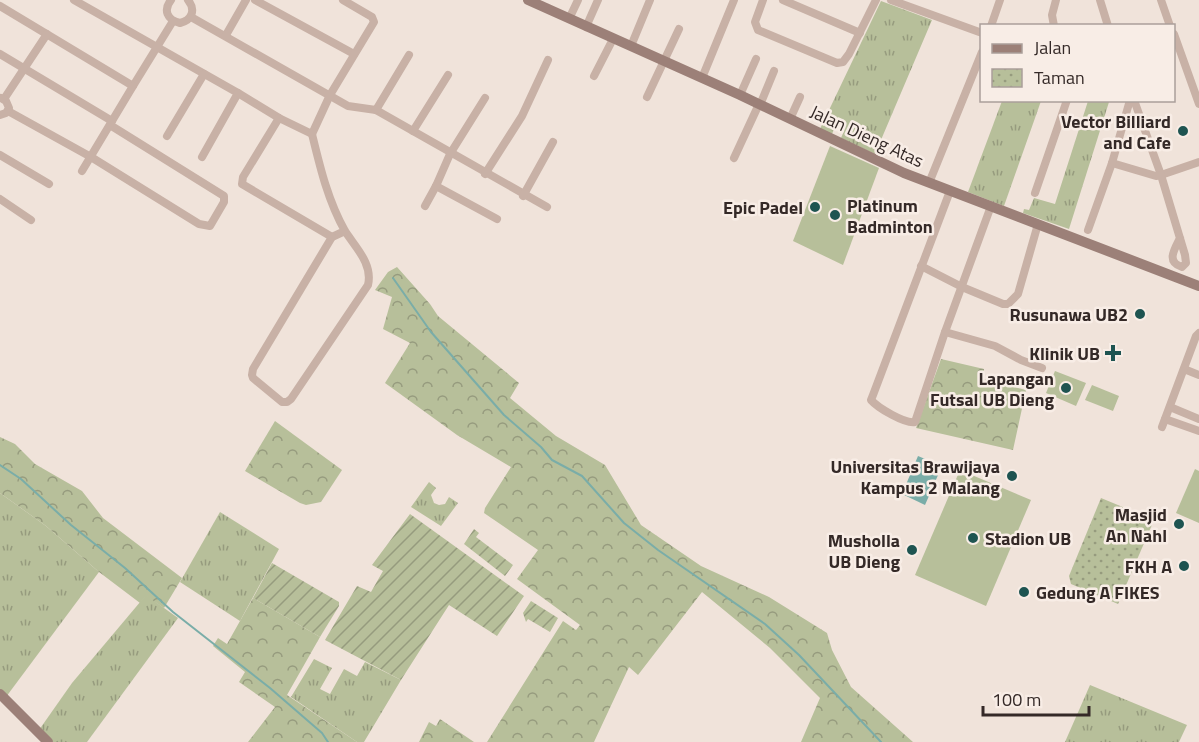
<svg xmlns="http://www.w3.org/2000/svg" width="1199" height="742" viewBox="0 0 1199 742" font-family="'Titillium Web',sans-serif">
<defs>
<pattern id="grass-tufts" width="24" height="20" patternUnits="userSpaceOnUse" patternTransform="scale(1.5)"><rect width="24" height="20" fill="#b7bf9a"/><path d="M3 7l-1-3M5 7V3M7 7l1-3M15 17l-1-3M17 17v-4M19 17l1-3" fill="none" stroke="#969b7e"/></pattern>
<pattern id="forest-crowns" width="20" height="18" patternUnits="userSpaceOnUse" patternTransform="scale(1.5)"><rect width="20" height="18" fill="#b7bf9a"/><path d="M2 6a3 3 0 1 1 6 0M12 15a3 3 0 1 1 6 0" fill="none" stroke="#969b7e"/></pattern>
<pattern id="park-dots" width="8" height="8" patternUnits="userSpaceOnUse" patternTransform="scale(1.5)"><rect width="8" height="8" fill="#b7bf9a"/><path d="M2 2h.1M6 6h.1" fill="none" stroke="#969b7e" stroke-width="1.8" stroke-linecap="round"/></pattern>
<pattern id="garden-furrows" width="10" height="10" patternUnits="userSpaceOnUse" patternTransform="scale(1.5)"><rect width="10" height="10" fill="#b7bf9a"/><path d="M-1 1l2-2M0 10L10 0M9 11l2-2" fill="none" stroke="#969b7e"/></pattern>
</defs>
<rect width="100%" height="100%" fill="#f0e3da"/>
<!-- grass -->
<g fill="url(#grass-tufts)">
<path d="M881,1L932,20L875,154L841,138L844,131L835,127L832,134L820,129Z"/>
<path d="M1002,101H1041L1004,206L968,192Z"/>
<path d="M1088,101L1109,102L1069,229L1023,213L1024,209L1029,210L1034,198L1055,204Z"/>
<path d="M429,482L436,488L431,495L434,503L439,505L445,504L449,497L458,503L441,526L411,507Z"/>
<path d="M0,493L46,526L99,572L6,697L0,691Z"/>
<path d="M220,512L279,549L240,621L180,582Z"/>
<path d="M146,595L178,618L87,742H53L39,730L72,683Z"/>
<path d="M314,659L332,668L320,689L330,694L344,669L357,676L365,662L401,680L364,742H357L291,697Z"/>
<path d="M1090,685L1187,725L1179,742H1065Z"/>
</g>
<!-- forest -->
<g fill="url(#forest-crowns)">
<path d="M397,267L430,304L438,316L519,383L510,398L556,436L605,465L641,525L701,566L769,597L827,633L832,650L851,687L913,742H801L820,698L770,648L702,592L638,675L629,667L594,742H487L563,621L576,630L580,625L517,579L538,550L484,513L485,508L511,467L457,435L385,383L410,343L383,329L392,297L375,290L388,272Z"/>
<path d="M941,359L984,369L983,379L1026,390L1013,450L916,428Z"/>
<path d="M275,421L342,470L321,502L306,505L300,503L245,471Z"/>
<path d="M0,437L15,444L35,464L82,491L103,518L182,578L164,608L146,596L140,603L99,572L46,526L0,493Z"/>
<path d="M253,598L320,637L287,695L357,742H248L275,707L239,682L245,672L213,646L218,638L227,644Z"/>
<path d="M440,719L474,742H419L429,722L436,726Z"/>
</g>
<!-- park -->
<path fill="url(#park-dots)" d="M1101,498L1154,520L1118,604L1071,584L1069,576Z"/>
<!-- garden -->
<g fill="url(#garden-furrows)">
<path d="M410,514L524,596L497,636L449,605L401,680L325,640L357,586L371,592L383,571L372,565Z"/>
<path d="M474,529L479,533L476,537L513,565L505,576L464,544Z"/>
<path d="M272,563L339,602V606L320,637L253,598Z"/>
<path d="M531,601L558,618L550,632L528,619L526,622L523,613Z"/>
</g>
<!-- pitch -->
<g fill="#b7bf9a">
<path d="M830,146L879,168L843,265L793,241Z"/>
<path d="M1055,371L1086,383L1076,406L1046,393Z"/>
<path d="M1092,385L1119,396L1113,411L1085,400Z"/>
<path d="M1195,469L1199,471V523L1176,513Z"/>
<path d="M960,470L1031,500L986,606L915,575Z"/>
</g>
<!-- water -->
<path fill="#7aada8" d="M918,456L942,466L925,505L902,494Z"/>
<g fill="none" stroke-linecap="round" stroke-linejoin="round">
<!-- stream -->
<g stroke="#7aada8" stroke-width="2">
<path d="M393,278L431,332L504,415L541,447L552,460L582,476L624,523L658,550L765,624L799,655L881,742"/>
<path d="M0,465L21,479L71,525L125,568L173,612L270,688L322,733L328,742"/>
</g>
<!-- street -->
<g stroke="#c8b1a6" stroke-width="8">
<path d="M74,0L238,93L202,157"/>
<path d="M171,0C163,10 167,20 180,23C192,20 196,10 188,0"/>
<path d="M255,0L354,54"/>
<path d="M763,0L755,22L758,30L837,63L843,62L849,54L876,0"/>
<path d="M783,0L860,33"/>
<path d="M891,0L982,33"/>
<path d="M1100,0L1108,26"/>
<path d="M1161,0L1170,26"/>
<path d="M0,6L133,86L173,21"/>
<path d="M191,17L348,106L376,110L547,207"/>
<path d="M569,19L578,0"/>
<path d="M991,26L1000,0"/>
<path d="M1054,26L1052,15L1056,0"/>
<path d="M586,27L598,0"/>
<path d="M1174,34L1199,104"/>
<path d="M226,35L246,0"/>
<path d="M631,46L650,0"/>
<path d="M0,54L112,121"/>
<path d="M594,76L613,39"/>
<path d="M702,78L734,0"/>
<path d="M238,93L279,118L312,134C320,167 328,201 345,231C356,248 373,264 368,285L291,399L287,402H282L253,378L252,375L253,369L332,237L345,231"/>
<path d="M740,95L756,59"/>
<path d="M647,97L679,29"/>
<path d="M4,99L47,34"/>
<path d="M1134,100L1161,175L1199,162"/>
<path d="M760,105L774,71"/>
<path d="M376,110L409,55"/>
<path d="M8,111L91,157L199,224L210,226L224,202V196L110,125"/>
<path d="M0,115L6,113L9,108L6,101L1,98"/>
<path d="M279,118L243,177L242,184L332,237"/>
<path d="M790,119L800,97"/>
<path d="M413,131L448,75"/>
<path d="M312,134L330,95L374,22L372,17L343,0"/>
<path d="M167,136L204,74"/>
<path d="M0,155L49,184"/>
<path d="M734,158L759,104"/>
<path d="M1112,163L1156,176L1161,175L1185,255L1186,263L1182,267C1166,262 1174,250 1180,238"/>
<path d="M82,171L133,86"/>
<path d="M485,174L522,116L548,60"/>
<path d="M929,183L982,52"/>
<path d="M436,186L497,219"/>
<path d="M1035,193L1067,100"/>
<path d="M523,196L553,142"/>
<path d="M0,199L31,220"/>
<path d="M425,206L436,186L450,154L485,98"/>
<path d="M991,206L945,332L995,346L1021,360L1042,368"/>
<path d="M1088,230L1112,163L1130,100"/>
<path d="M921,266L962,287L1003,304H1008L1018,294L1038,224"/>
<path d="M945,332L915,422C905,424 878,408 871,400L873,395L950,191"/>
<path d="M1184,369L1199,375"/>
<path d="M1170,407L1199,419"/>
<path d="M1165,419L1199,431"/>
<path d="M1162,427L1196,336L1199,333"/>
</g>
<!-- secondary -->
<g stroke="#9c8078" stroke-width="10">
<path d="M528,0L740,95L904,173L1199,286"/>
<path d="M0,694L48,742"/>
</g>
</g>
<!-- markers -->
<g fill="#1e5451" stroke="#f8ede6" stroke-width="2">
<circle cx="1183" cy="131" r="6"/>
<circle cx="815" cy="207" r="6"/>
<circle cx="835" cy="215" r="6"/>
<circle cx="1140" cy="314" r="6"/>
<path d="M1110 344h6v6h6v6h-6v6h-6v-6h-6v-6h6z"/>
<circle cx="1066" cy="388" r="6"/>
<circle cx="1012" cy="476" r="6"/>
<circle cx="1179" cy="524" r="6"/>
<circle cx="973" cy="538" r="6"/>
<circle cx="912" cy="550" r="6"/>
<circle cx="1184" cy="566" r="6"/>
<circle cx="1024" cy="592" r="6"/>
</g>
<g text-anchor="middle" dominant-baseline="central" stroke-width="5" stroke-linejoin="round" paint-order="stroke">
<!-- poi labels -->
<g font-size="18" font-weight="bold" fill="#342927" stroke="#f8ede6" text-anchor="end">
<text x="1171" y="121">Vector Billiard<tspan x="1171" dy="21">and Cafe</tspan></text>
<text x="847" y="205" text-anchor="start">Platinum<tspan x="847" dy="21">Badminton</tspan></text>
<text x="803" y="207">Epic Padel</text>
<text x="1128" y="314">Rusunawa UB2</text>
<text x="1100" y="353">Klinik UB</text>
<text x="1054" y="378">Lapangan<tspan x="1054" dy="21">Futsal UB Dieng</tspan></text>
<text x="1000" y="466">Universitas Brawijaya<tspan x="1000" dy="21">Kampus 2 Malang</tspan></text>
<text x="1167" y="514">Masjid<tspan x="1167" dy="21">An Nahl</tspan></text>
<text x="985" y="538" text-anchor="start">Stadion UB</text>
<text x="900" y="540">Musholla<tspan x="900" dy="21">UB Dieng</tspan></text>
<text x="1172" y="566">FKH A</text>
<text x="1036" y="592" text-anchor="start">Gedung A FIKES</text>
</g>
<!-- street labels -->
<g font-size="18" fill="#342927" stroke="#f8ede6">
<text transform="translate(867 136) rotate(25)">Jalan Dieng Atas</text>
</g>
</g>
<!-- legend -->
<rect x="980" y="24" width="195" height="78" fill="#f8ede6" stroke="#aa9f9a" stroke-width="1.5"/>
<rect x="992" y="44" width="30" height="9" fill="#9c8078" stroke="#aa9f9a" stroke-width="1.5"/>
<text x="1034" y="54" font-size="18" fill="#342927">Jalan</text>
<rect x="992" y="69" width="30" height="18" fill="url(#park-dots)" stroke="#aa9f9a" stroke-width="1.5"/>
<text x="1034" y="84" font-size="18" fill="#342927">Taman</text>
<!-- scale -->
<path d="M983 706v9h106v-9" fill="none" stroke="#342927" stroke-width="3"/>
<text x="992" y="706" font-size="18" fill="#342927" stroke="#f8ede6" stroke-width="4.5" paint-order="stroke">100 m</text>
</svg>
